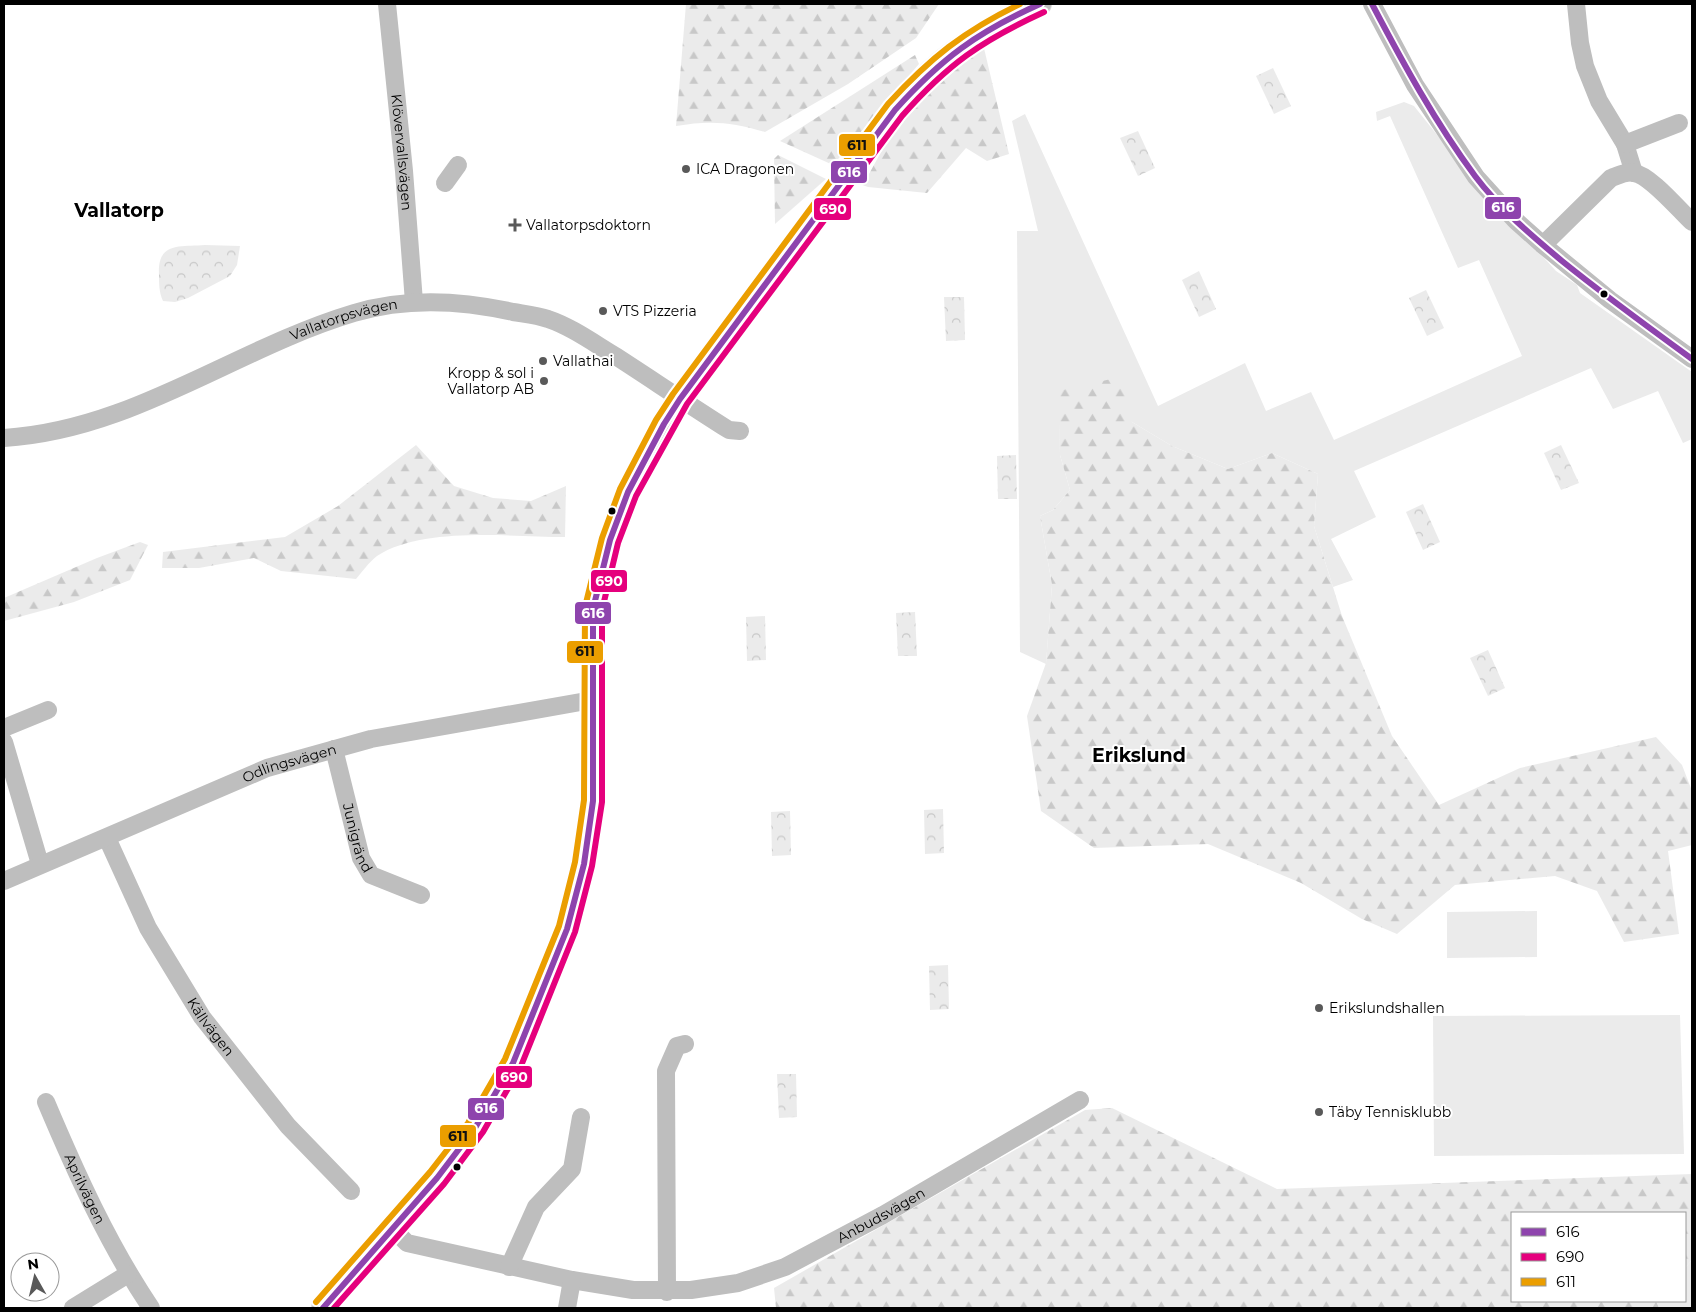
<svg xmlns="http://www.w3.org/2000/svg" width="1696" height="1312" viewBox="0 0 1696 1312" font-family="Montserrat,sans-serif">
<defs>
<pattern id="forest-firs" width="22" height="20" patternUnits="userSpaceOnUse" patternTransform="scale(1.25)"><rect width="22" height="20" fill="#ebebeb"/><path d="M5 1l3.5 6h-7zM16 11l3.5 6h-7z" fill="#c8c8c8"/></pattern>
<pattern id="park-crowns" width="20" height="18" patternUnits="userSpaceOnUse" patternTransform="scale(1.25)"><rect width="20" height="18" fill="#ebebeb"/><path d="M2 6a3 3 0 1 1 6 0M12 15a3 3 0 1 1 6 0" fill="none" stroke="#c8c8c8"/></pattern>
</defs>
<rect width="100%" height="100%" fill="#fff"/>
<!-- grass -->
<g fill="#ebebeb">
<path d="M1404,102L1414,106L1474,181L1556,271L1577,285L1580,293L1692,372V439L1683,443L1658,391L1613,409L1591,368L1354,471L1376,517L1331,539L1353,580L1333,587L1314,526L1318,474L1272,453L1228,469L1172,446L1132,422L1059,391L1060,455L1070,490L1053,510L1040,516L1052,585L1046,664L1020,652L1017,231H1038L1012,121L1025,114L1158,406L1245,363L1266,411L1311,392L1334,440L1522,356L1479,260L1458,268L1390,116L1377,121L1376,112Z"/>
<path d="M1537,911V957L1447,958V912Z"/>
<path d="M1680,1015L1684,1154L1434,1156L1433,1016Z"/>
<path d="M1692,1260V1308H1659L1656,1301H1685V1268Z"/>
</g>
<!-- forest -->
<g fill="url(#forest-firs)">
<path d="M686,4H939L916,38L848,84L765,132C732,122 710,120 676,126Z"/>
<path d="M983,44L1009,154L987,161L966,148L927,193L868,187L857,183L869,174L886,143L937,78Z"/>
<path d="M915,55L919,64L833,165L780,141Z"/>
<path d="M778,155L826,179L775,224L774,159Z"/>
<path d="M1120,377L1132,422L1172,446L1228,469L1272,453L1318,474L1314,526L1342,616L1392,736L1439,805L1520,768L1656,737L1682,765L1692,791V845L1668,851L1679,934L1624,942L1597,891L1555,876L1455,885L1397,934L1362,919L1301,883L1208,844L1094,848L1041,811L1027,716L1046,663L1052,585L1040,516L1053,510L1070,490L1060,455L1058,391Z"/>
<path d="M416,445L454,486L493,498L531,501L566,486L565,537C511,537 423,526 377,556C369,562 362,572 356,579L281,571L254,558L199,568H162L163,552L285,537L338,506Z"/>
<path d="M140,542L148,545L130,580L74,602L4,621V598L97,558Z"/>
<path d="M1112,1108L1277,1189L1692,1174V1260L1685,1268V1213H1512V1301H1656L1659,1308H776L774,1288L1085,1110Z"/>
</g>
<!-- park -->
<g fill="url(#park-crowns)">
<path d="M1273,68L1291,106L1274,114L1256,76Z"/>
<path d="M1138,131L1155,168L1138,176L1120,138Z"/>
<path d="M205,245L240,246L237,265L230,276L188,298L175,302L163,301C159,292 159,284 159,275C157,242 179,247 205,245Z"/>
<path d="M1199,271L1216,309L1199,317L1182,280Z"/>
<path d="M1426,290L1444,328L1427,336L1409,298Z"/>
<path d="M944,297H964L965,340L946,341Z"/>
<path d="M1561,445L1579,483L1561,490L1544,453Z"/>
<path d="M1016,455L1017,499H998L997,456Z"/>
<path d="M1423,504L1440,542L1423,550L1406,512Z"/>
<path d="M915,612L917,656H898L896,613Z"/>
<path d="M765,616L766,660L747,661L746,617Z"/>
<path d="M1488,650L1505,688L1488,696L1470,658Z"/>
<path d="M943,809L944,853L925,854L924,810Z"/>
<path d="M790,811L791,855L772,856L771,812Z"/>
<path d="M948,965L949,1009L930,1010L929,966Z"/>
<path d="M777,1074H796L797,1117L779,1118Z"/>
</g>
<g fill="none" stroke-linecap="round" stroke-linejoin="round">
<defs>
<path id="major" d="M323,1308L437,1178L475,1128L513,1063L567,929L584,864L593,801V609L610,540L628,492L664,424L680,399L895,110C906,98 917,84 929,73C962,42 1000,22 1040,4"/>
</defs>
<!-- major casing -->
<use href="#major" stroke="#dbdbdb" stroke-width="24"/>
<!-- minor -->
<g stroke="#bebebe" stroke-width="18">
<path id="s1" d="M387,4L404,171L414,302"/>
<path d="M1372,4L1415,85L1476,177L1515,220L1543,245L1610,300L1692,359"/>
<path d="M1576,4L1580,43L1585,66L1599,101L1625,144L1634,173"/>
<path d="M1625,144L1679,123"/>
<path d="M445,183L458,165"/>
<path d="M1543,245L1611,178C1617,176 1627,171 1634,173C1650,175 1679,210 1692,222"/>
<path id="s2" d="M4,438C133,430 234,349 354,313C407,297 460,300 513,312C525,314 537,315 548,319C572,327 595,344 617,357C654,381 691,406 729,430L740,431"/>
<path d="M4,728L48,710"/>
<path d="M4,742L40,864"/>
<path id="s3" d="M334,749L361,858L371,875L421,895"/>
<path id="s4" d="M107,838L148,928L202,1017L288,1126L351,1191"/>
<path id="s5" d="M4,881L267,768L371,739L592,700"/>
<path id="s6" d="M46,1102C76,1173 108,1244 151,1308"/>
<path id="s7" d="M393,1229L407,1243L572,1280L633,1290H691L738,1283L785,1267L883,1215L1080,1100"/>
<path d="M509,1267L536,1207L572,1169L581,1117"/>
<path d="M667,1292L666,1071L677,1046L685,1044"/>
<path d="M73,1308L128,1274"/>
<path d="M567,1308L572,1280"/>
</g>
<!-- major -->
<use href="#major" stroke="#bebebe" stroke-width="22"/>
<defs>
<g id="bus-1">
<path d="M1372,4C1403,63 1435,122 1475,176C1499,208 1531,235 1562,261C1604,295 1648,327 1692,359"/>
<path d="M323,1308L437,1178L475,1128L513,1063L567,929L584,864L593,801V609L610,540L628,492L664,424L680,399L895,110C942,58 976,33 1040,4"/>
</g>
<path id="bus-2" d="M334,1308L444,1184L483,1132L521,1066L575,932L592,866L602,802V610L618,543L636,496L687,404L902,116C948,64 981,41 1044,12"/>
<path id="bus-3" d="M316,1302L430,1172L468,1123L505,1059L559,926L575,862L584,800L585,607L602,538L620,489L656,420L673,394L888,104C930,58 964,31 1020,4"/>
</defs>
<!-- bus-1 casing -->
<use href="#bus-1" stroke="#fff" stroke-width="10"/>
<!-- bus-2 casing -->
<use href="#bus-2" stroke="#fff" stroke-width="10"/>
<!-- bus-3 casing -->
<use href="#bus-3" stroke="#fff" stroke-width="10"/>
<!-- bus-1 -->
<use href="#bus-1" stroke="#8e44ad" stroke-width="6"/>
<!-- bus-2 -->
<use href="#bus-2" stroke="#e5007d" stroke-width="6"/>
<!-- bus-3 -->
<use href="#bus-3" stroke="#eb9e00" stroke-width="6"/>
</g>
<!-- markers -->
<g fill="#595959" stroke="#fff" stroke-width="2">
<circle cx="686" cy="169" r="5"/>
<path d="M512.5 217.5h5v5h5v5h-5v5h-5v-5h-5v-5h5z"/>
<circle cx="603" cy="311" r="5"/>
<circle cx="543" cy="361" r="5"/>
<circle cx="544" cy="381" r="5"/>
<circle cx="1319" cy="1008" r="5"/>
<circle cx="1319" cy="1112" r="5"/>
</g>
<g fill="#000" stroke="#fff" stroke-width="2">
<circle cx="1604" cy="294" r="4.5"/>
<circle cx="612" cy="511" r="4.5"/>
<circle cx="457" cy="1167" r="4.5"/>
</g>
<g text-anchor="middle" dominant-baseline="central" stroke-width="4" stroke-linejoin="round" paint-order="stroke">
<!-- street labels -->
<g font-size="14" fill="#000" stroke="#fff">
<text stroke="none"><textPath href="#s1" startOffset="149">Klövervallsvägen</textPath></text>
<text stroke="none"><textPath href="#s2" startOffset="362">Vallatorpsvägen</textPath></text>
<text stroke="none"><textPath href="#s5" startOffset="309">Odlingsvägen</textPath></text>
<text stroke="none"><textPath href="#s3" startOffset="92">Junigränd</textPath></text>
<text stroke="none"><textPath href="#s4" startOffset="216">Källvägen</textPath></text>
<text stroke="none"><textPath href="#s6" startOffset="95">Aprilvägen</textPath></text>
<text stroke="none"><textPath href="#s7" startOffset="515">Anbudsvägen</textPath></text>
</g>
<!-- poi labels -->
<g font-size="14" fill="#000" stroke="#fff" text-anchor="start">
<text x="696" y="169">ICA Dragonen</text>
<text x="526" y="225">Vallatorpsdoktorn</text>
<text x="613" y="311">VTS Pizzeria</text>
<text x="553" y="361">Vallathai</text>
<text x="534" y="373" text-anchor="end">Kropp &amp; sol i<tspan x="534" dy="16">Vallatorp AB</tspan></text>
<text x="1329" y="1008">Erikslundshallen</text>
<text x="1329" y="1112">Täby Tennisklubb</text>
</g>
<!-- district labels -->
<g font-size="19" font-weight="bold" fill="#000" stroke="#fff">
<text x="119" y="210">Vallatorp</text>
<text x="1139" y="755">Erikslund</text>
</g>
</g>
<g stroke="#fff" stroke-width="2">
<rect x="838" y="133" width="38" height="24" rx="5" fill="#eb9e00"/>
<rect x="830" y="160" width="38" height="24" rx="5" fill="#8e44ad"/>
<rect x="1484" y="196" width="38" height="24" rx="5" fill="#8e44ad"/>
<rect x="813" y="197" width="39" height="24" rx="5" fill="#e5007d"/>
<rect x="590" y="569" width="38" height="24" rx="5" fill="#e5007d"/>
<rect x="574" y="601" width="38" height="24" rx="5" fill="#8e44ad"/>
<rect x="566" y="640" width="38" height="24" rx="5" fill="#eb9e00"/>
<rect x="495" y="1065" width="38" height="24" rx="5" fill="#e5007d"/>
<rect x="467" y="1097" width="38" height="24" rx="5" fill="#8e44ad"/>
<rect x="439" y="1124" width="38" height="24" rx="5" fill="#eb9e00"/>
</g>
<g font-size="14" text-anchor="middle" font-weight="bold" fill="#fff">
<text x="849" y="177">616</text>
<text x="1503" y="212">616</text>
<text x="833" y="214">690</text>
<text x="609" y="586">690</text>
<text x="593" y="618">616</text>
<text x="514" y="1082">690</text>
<text x="486" y="1113">616</text>
</g>
<g font-size="14" text-anchor="middle" font-weight="bold" fill="#111">
<text x="857" y="150">611</text>
<text x="585" y="656">611</text>
<text x="458" y="1141">611</text>
</g>
<!-- border -->
<rect width="1696" height="1312" fill="none" stroke="#000000" stroke-width="10"/>
<!-- legend -->
<rect x="1511" y="1212" width="175" height="90" fill="#ffffff" stroke="#999999"/>
<rect x="1521" y="1228" width="25" height="8" fill="#8e44ad" stroke="#999999"/>
<text x="1556" y="1237" font-size="15" fill="#000000">616</text>
<rect x="1521" y="1253" width="25" height="8" fill="#e5007d" stroke="#999999"/>
<text x="1556" y="1262" font-size="15" fill="#000000">690</text>
<rect x="1521" y="1278" width="25" height="8" fill="#eb9e00" stroke="#999999"/>
<text x="1556" y="1287" font-size="15" fill="#000000">611</text>
<!-- north arrow -->
<g transform="translate(35 1277) rotate(352)"><circle r="24" fill="#ffffff" stroke="#999999"/>
<path d="M0-4L9 19L0 12L-9 19Z" fill="#595959"/>
<text y="-8" font-size="14" font-weight="bold" text-anchor="middle" fill="#000000">N</text>
</g>
</svg>
